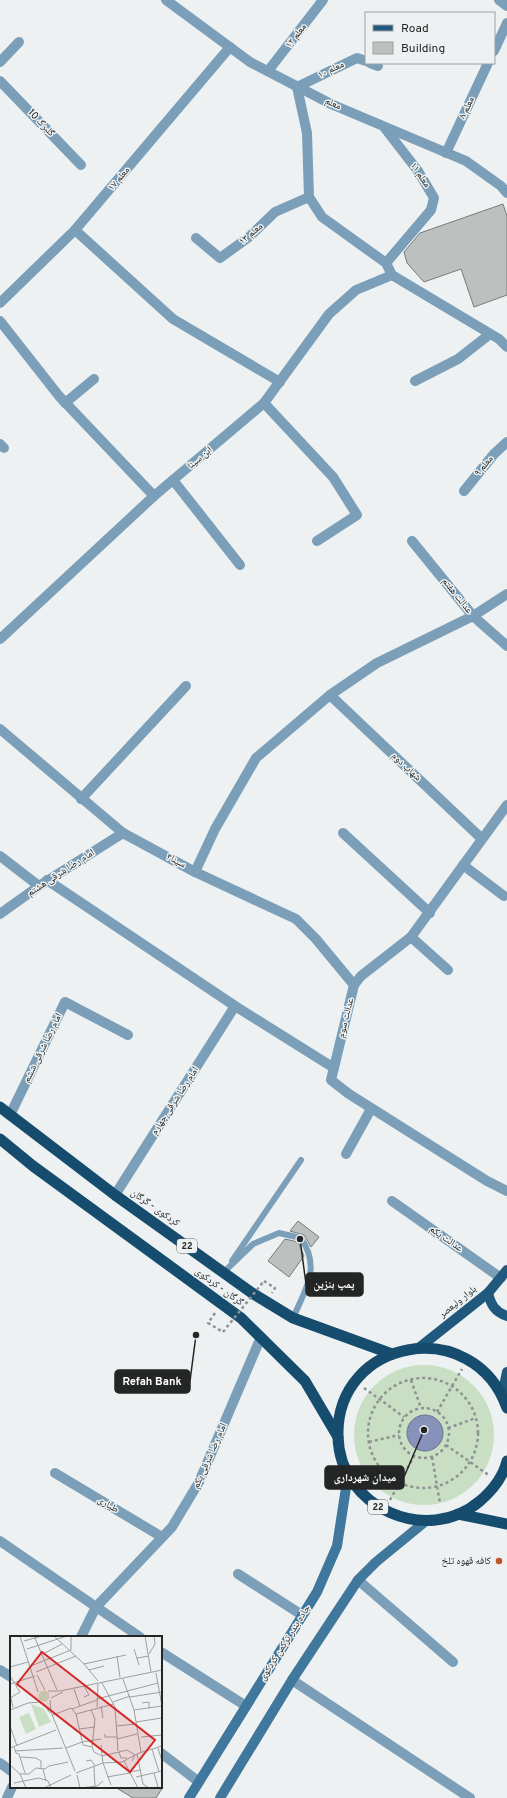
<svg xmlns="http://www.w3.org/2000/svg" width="507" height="1798" viewBox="0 0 507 1798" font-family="Overpass,'Noto Naskh Arabic',sans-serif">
<rect width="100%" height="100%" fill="#edf1f2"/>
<!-- green -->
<circle fill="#c8dfc4" cx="424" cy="1435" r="70"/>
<!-- water -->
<circle fill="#8792bb" stroke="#69728e" cx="425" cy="1433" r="18"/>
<!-- building -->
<g fill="#bcc0be" stroke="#787b7a">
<path d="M503,204L507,216V295L474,307L461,269L424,282L407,263L404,252L420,233Z"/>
<path d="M298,1221L319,1237L311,1247L304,1235L290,1231Z"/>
<path d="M285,1239L298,1242L304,1256L289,1277L268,1261Z"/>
<path d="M115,1787H163L156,1798H133Z"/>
</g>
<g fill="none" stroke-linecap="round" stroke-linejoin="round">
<!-- path -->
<g stroke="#8f9292" stroke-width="2.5" stroke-dasharray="3 3" stroke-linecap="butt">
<path d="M264,1281L275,1288L272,1293"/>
<path d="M215,1313L208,1323L223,1332"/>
<circle cx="423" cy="1433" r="55"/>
<path d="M411,1380L421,1408"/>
<path d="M364,1388L404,1417"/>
<circle cx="424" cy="1433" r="25"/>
<path d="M437,1412L462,1369"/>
<path d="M448,1428L476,1418"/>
<path d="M369,1442L399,1435"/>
<path d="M446,1445L490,1476"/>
<path d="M432,1457L440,1503"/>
<path d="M390,1500L414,1456"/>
</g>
<!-- service -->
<g stroke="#7b9fb9" stroke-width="6">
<path d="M232,1261L301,1160"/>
<path d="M224,1272L253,1244L279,1233L301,1238C321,1268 306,1288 293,1318"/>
</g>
<!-- minor -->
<g stroke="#7b9fb9" stroke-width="10">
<path d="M499,0L507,6"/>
<path d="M494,51L507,23"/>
<path d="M366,61L357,58L297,87L307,133L309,197L322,217L386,263L392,275L499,339L507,347"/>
<path d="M0,62L19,42"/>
<path d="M370,63L378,66"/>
<path d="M268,71L323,0"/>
<path d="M0,81L81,165"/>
<path d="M384,127L418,171L434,198L431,210L386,263"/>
<path d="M446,153L488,63"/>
<path d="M75,230L173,319L280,382"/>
<path d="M196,238L220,258L249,237L275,212L309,197"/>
<path d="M0,321L59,396L154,496"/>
<path d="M415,381L458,359L490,334"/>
<path d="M65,403L94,379"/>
<path d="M264,403L333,477L357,515L317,541"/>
<path d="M0,444L4,448"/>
<path d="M173,480L240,565"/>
<path d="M464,491L494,454L507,442"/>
<path d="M412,541L473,616L507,646"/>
<path d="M330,695L481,838"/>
<path d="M0,729L123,833L195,872L296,919L316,939L354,985"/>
<path d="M81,799L186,686"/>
<path d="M507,805L411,937L361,976L354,985L331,1080L349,1094L487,1181L507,1191"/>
<path d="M343,833L430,913"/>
<path d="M0,856L39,886"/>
<path d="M463,865L504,896"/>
<path d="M195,872L215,829L256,758L330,695L377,663L473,616L507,594"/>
<path d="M47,880L235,1006L334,1068"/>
<path d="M0,914L39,886L123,833"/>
<path d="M411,937L448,970"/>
<path d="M10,1115L65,1002L128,1035"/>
<path d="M346,1154L371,1109"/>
<path d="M115,1195L235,1006"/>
<path d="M392,1201L501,1278"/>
<path d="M55,1473L162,1537"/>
<path d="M0,1541L140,1637"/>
<path d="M238,1574L302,1615"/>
<path d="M358,1580L453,1662"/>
<path d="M81,1637L96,1607L172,1527L199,1482L261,1337"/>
<path d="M161,1652L246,1706"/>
<path d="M0,1670L11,1677"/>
<path d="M292,1680L470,1798"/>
<path d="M161,1753L199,1782"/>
<path d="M0,1763L11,1771"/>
<path d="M7,1798L12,1787"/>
</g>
<!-- tertiary -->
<g stroke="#7b9fb9" stroke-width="10">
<path d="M166,0L250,62L331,104L466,161L501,186L507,193"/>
<path d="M0,303L75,230L230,47"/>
<path d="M0,639L154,496L264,403L329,314L356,290L392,275"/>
</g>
<!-- secondary -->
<g stroke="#40779c" stroke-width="10">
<path d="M189,1798L317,1592L337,1546L348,1475"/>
<path d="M220,1798L292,1680L358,1580L376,1562L426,1521"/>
</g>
<!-- primary -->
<g stroke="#20597d" stroke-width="10">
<path d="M488,1293C491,1305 495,1312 507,1316"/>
<path d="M420,1347L488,1293L507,1270"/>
<path d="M502,1395L507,1372"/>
</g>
<!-- trunk -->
<g stroke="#164c6e" stroke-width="11">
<path d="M0,1107L115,1195L252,1293L293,1318L392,1354"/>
<path d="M0,1139L33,1166L241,1318L305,1381L338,1437"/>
<path d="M507,1408C474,1314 335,1337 338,1437C340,1508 427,1546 480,1501C493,1490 503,1477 507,1461"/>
<path d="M458,1514L507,1524"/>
</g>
<!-- path-bridge -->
<path stroke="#8f9292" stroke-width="2.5" stroke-dasharray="3 3" stroke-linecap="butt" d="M223,1332L264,1281"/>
</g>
<!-- markers -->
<circle fill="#bc5629" stroke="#edf1f2" stroke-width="1.5" cx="499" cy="1561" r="4"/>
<g text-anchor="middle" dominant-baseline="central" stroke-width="3" stroke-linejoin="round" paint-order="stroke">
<!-- shield labels -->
<g fill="#edf1f2" stroke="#606363" stroke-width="1">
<rect x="177" y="1239" width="20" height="14" rx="3"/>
<rect x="368" y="1500" width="20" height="14" rx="3"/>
</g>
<g font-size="9" font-weight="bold" fill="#242626">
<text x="187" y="1246">22</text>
<text x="378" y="1507">22</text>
</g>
<!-- street labels -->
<g font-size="10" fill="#242626" stroke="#edf1f2">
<text transform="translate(296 36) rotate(-52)">معلم ۱۲</text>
<text transform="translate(331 70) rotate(-26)">معلم ۱۰</text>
<text transform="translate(333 104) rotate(25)">معلم</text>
<text transform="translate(467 108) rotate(-65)">معلم ۸</text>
<text transform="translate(41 123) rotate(46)">گلبرگ 10</text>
<text transform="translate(420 175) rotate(56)">معلم ۱۱</text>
<text transform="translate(119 179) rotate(-50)">معلم ۱۷</text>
<text transform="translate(251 234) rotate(-40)">معلم ۱۳</text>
<text transform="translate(200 458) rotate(-40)">ابن سینا</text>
<text transform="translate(484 466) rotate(-50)">معلم ۹</text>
<text transform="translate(457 596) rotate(51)">عدالت هفتم</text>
<text transform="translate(406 767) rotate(43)">شهاب دوم</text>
<text transform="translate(176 861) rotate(28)">سینا۳</text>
<text transform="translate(61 873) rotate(-33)">امام رضا شرقی هشتم</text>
<text transform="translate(346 1018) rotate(-76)">عدالت سوم</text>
<text transform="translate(43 1048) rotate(-64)">امام رضا شرقی ششم</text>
<text transform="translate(175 1101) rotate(-57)">امام رضا شرقی چهارم</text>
<text transform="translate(155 1208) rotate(35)">کردکوی - گرگان</text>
<text transform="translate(446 1239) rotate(35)">عدالت یکم</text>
<text transform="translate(219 1287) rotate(36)">گرگان - کردکوی</text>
<text transform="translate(458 1302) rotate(-39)">بلوار ولیعصر</text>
<text transform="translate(210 1456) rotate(-66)">امام رضا شرقی یکم</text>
<text transform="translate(108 1505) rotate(31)">طیاری</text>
<text transform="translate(285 1643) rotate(-58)">جاده بندر ترکمن کردکوی</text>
</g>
<!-- poi labels -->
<g font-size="10" fill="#242626" stroke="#edf1f2" text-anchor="end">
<text x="491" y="1561">کافه قهوه تلخ</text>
</g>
</g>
<!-- overview -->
<g transform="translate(10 1636)">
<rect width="152" height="152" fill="#edf1f2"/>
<path d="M28.5 60a5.5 5.5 0 1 1 11 0a5.5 5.5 0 1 1-11 0ZM21,68L34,73L41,86L29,91ZM19,77L26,93L16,98L9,81Z" fill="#c8dfc4"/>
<path fill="none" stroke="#9da0a0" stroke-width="1" d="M10,0L28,56M24,0L47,54M44,0L74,28L88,45M135,0L141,36M14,5L32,0M17,13L57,0M124,13L129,29M33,18L52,8M139,18L145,8L144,0M107,20L110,41M127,22L139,20M74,28L116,19M23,29L61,14V0M0,31L18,26M79,34L94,30M26,36L66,20M146,37L152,70M27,39L35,54M0,40L10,56L0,62M113,43L124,74L131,116M92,47L105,71L108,115M0,48L25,40M64,53L70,70M38,55H50L152,34M0,59L3,71M74,61L79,59L74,50M120,61L152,56M41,62L53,56M87,63L148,47M40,64L41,76L65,135M103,66L120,60M33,67L40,77M132,67L139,66V72M91,70L93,82M87,71L88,48M62,73L87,64M0,74L18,67L30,66M81,74L85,83L82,111L84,116L92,120L117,114L125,119L122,125M124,74L152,70M66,78L104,68M43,79L61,72L66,78L73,109L82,111M126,86L152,82M0,90L7,110M106,90L126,88M69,93L85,91M95,98V101H107M131,101L152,99M107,103L127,98M91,109L93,127L101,149M4,111L6,117L9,118L15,137M0,112L46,94M56,112L72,106L91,103M148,112L152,125M142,113L149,136M5,115L53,112M109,116L111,122H117M127,118L133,148L139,152M10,121L26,122L31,125V133M76,125L81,124L85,130M114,125L128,152M0,129L10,138L16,152M84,131L85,151M33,133L36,145M119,136L131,134M66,137L93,127L112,126L129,117L152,110M144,137L148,151M10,138H19L26,132L35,133L39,130L58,126M67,139L70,152M97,141L120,137M126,141L152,135M4,147L29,142L38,145L41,152M34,152L61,139M70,152L87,150L93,145"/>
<path fill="#d62828" fill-opacity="0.15" stroke="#d62828" stroke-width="2" d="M32,16L145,104L120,136L7,48Z"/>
<rect width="152" height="152" fill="none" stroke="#242626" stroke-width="2"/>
</g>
<!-- callouts -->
<path fill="none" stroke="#242626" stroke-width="1.5" d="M300 1239L306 1284M196 1335L190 1381M424 1430L404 1477"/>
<g fill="#242626" stroke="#edf1f2" stroke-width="1.5">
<circle cx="300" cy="1239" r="4"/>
<circle cx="196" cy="1335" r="4"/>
<circle cx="424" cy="1430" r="4"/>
</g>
<g fill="#242626" stroke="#242626" stroke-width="1.5">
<rect x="306" y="1273" width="57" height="23" rx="4"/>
<rect x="115" y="1370" width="75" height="23" rx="4"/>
<rect x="325" y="1466" width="79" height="23" rx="4"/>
</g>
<g font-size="11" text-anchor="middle" font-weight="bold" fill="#fff">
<text x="334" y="1288">پمپ بنزین</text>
<text x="152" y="1385">Refah Bank</text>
<text x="365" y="1481">میدان شهرداری</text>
</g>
<!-- legend -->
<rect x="365" y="12" width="130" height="52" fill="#edf1f2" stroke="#9da0a0"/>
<rect x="373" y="25" width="20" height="6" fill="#20597d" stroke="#9da0a0"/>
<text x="401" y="32" font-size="12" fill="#242626">Road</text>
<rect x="373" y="42" width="20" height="12" fill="#bcc0be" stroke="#9da0a0"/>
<text x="401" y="52" font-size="12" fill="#242626">Building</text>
</svg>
